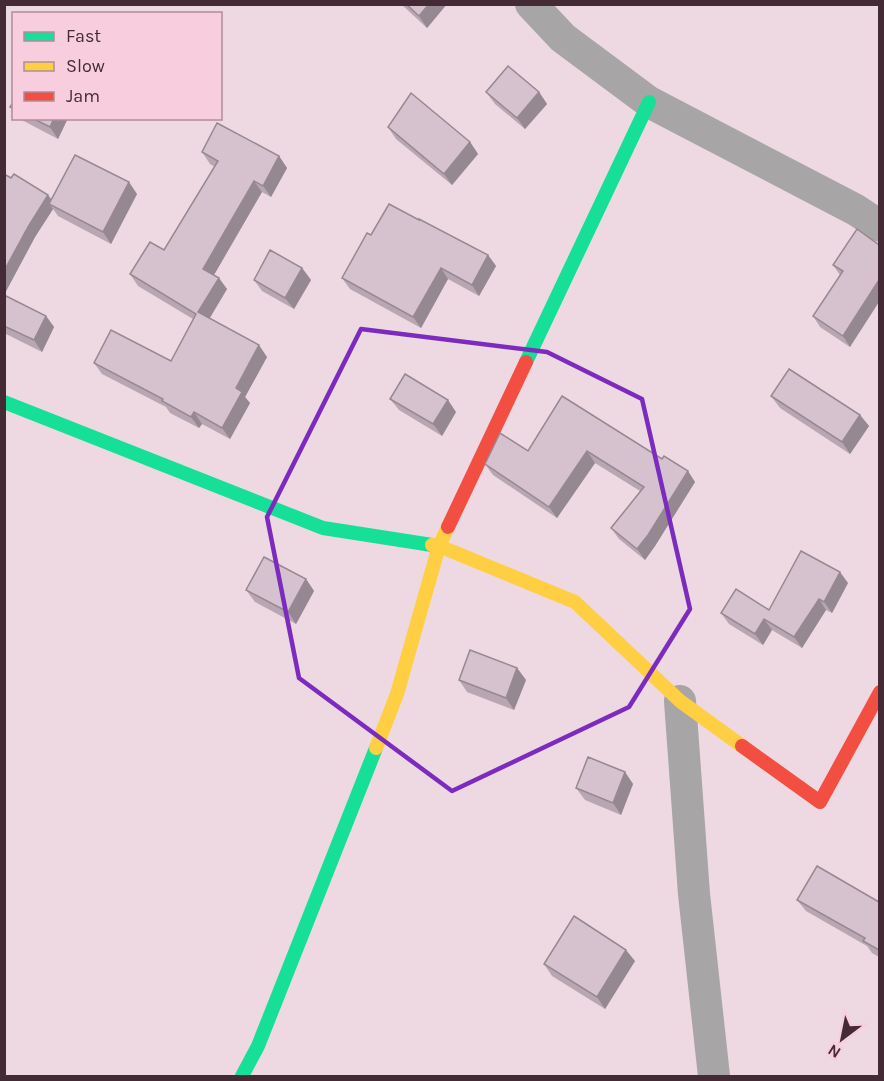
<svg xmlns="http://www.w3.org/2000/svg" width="884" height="1081" viewBox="0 0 884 1081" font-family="Karla,sans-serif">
<rect width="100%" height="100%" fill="#eed8e1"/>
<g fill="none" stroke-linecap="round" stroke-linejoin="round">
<!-- street -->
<g stroke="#a7a5a6" stroke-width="32">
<path d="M531,4L563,38L649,102L856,210L880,226"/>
<path d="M680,701L694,894L714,1076"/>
</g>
<!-- fast -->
<g stroke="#16e098" stroke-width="14">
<path d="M526,362L649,102"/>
<path d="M4,402L323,528L432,545"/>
<path d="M242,1076L258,1046L376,748"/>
</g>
<!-- slow -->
<g stroke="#ffcf43" stroke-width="14">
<path d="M432,545L439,546L575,602L680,701L742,746"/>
<path d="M376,748L397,694L439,546L448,527"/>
</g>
<!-- jam -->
<g stroke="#f24e42" stroke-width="14">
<path d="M448,527L526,362"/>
<path d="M742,746L820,802L880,692"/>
</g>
</g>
<!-- wall -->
<g fill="#b8a7b2">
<path d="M401,4H447L427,28Z"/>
<path d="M486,92H539L547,104L525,129L495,104Z"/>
<path d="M18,118H68L58,139Z"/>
<path d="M388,127L470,142L478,154L452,185L396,139Z"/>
<path d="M202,152L279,156L287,168L271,197L262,192L214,275L227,289L210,318L267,357L245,397L250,403L230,439L202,424L199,428L170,413L166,407L102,374L94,363L171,361L193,319L138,286L130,274L164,250L215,167L210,164Z"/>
<path d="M4,174L48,195L52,200L137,194L111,244L58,216L53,209L35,237L4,295Z"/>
<path d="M419,220L488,255L496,266L479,296L448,279L421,328L350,289L342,278L371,235Z"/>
<path d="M879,245L850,347L820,327L813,316L840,275L833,265Z"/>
<path d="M302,268L311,280L294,309L262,291L254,280Z"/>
<path d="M4,295L46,316L54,327L42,352L4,333Z"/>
<path d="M562,396L695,482L655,546L645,560L619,539L611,528L640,491L595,463L557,518L493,475L485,464L528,451Z"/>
<path d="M771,396L860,415L869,426L850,454L780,408Z"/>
<path d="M390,399L456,412L442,436L399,410Z"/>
<path d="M306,579L314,591L296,624L255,602L246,590Z"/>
<path d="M848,583L832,613L826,610L802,648L772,630L763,645L729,624L721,613L769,610Z"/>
<path d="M517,668L526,680L514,710L467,692L459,680Z"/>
<path d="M625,772L633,784L621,815L585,800L576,788Z"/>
<path d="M797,900L879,902V957L872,953L867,946L806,911Z"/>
<path d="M635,961L605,1009L552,976L544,964Z"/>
</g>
<!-- shaded-wall -->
<g fill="#968891">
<path d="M429,4H447L427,28L419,16Z"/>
<path d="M539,92L547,104L525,129L517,118Z"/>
<path d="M54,118H68L58,139L50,127Z"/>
<path d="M470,142L478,154L452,185L444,174Z"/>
<path d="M279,156L287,168L271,197L263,186Z"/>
<path d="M254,181L262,192L211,280L203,269Z"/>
<path d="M129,182L137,194L111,244L103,232Z"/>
<path d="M48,195L55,205L49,204L53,209L35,237L4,295V271L28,227Z"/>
<path d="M488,255L496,266L479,296L472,285Z"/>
<path d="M302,268L311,280L294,309L285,298Z"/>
<path d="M441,268L448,279L421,328L413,317Z"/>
<path d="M219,278L227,289L206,324L198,312Z"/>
<path d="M879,280V302L850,347L843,336Z"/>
<path d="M46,316L54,327L42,352L34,340Z"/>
<path d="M259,345L267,357L245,397L250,403L230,439L222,428L236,388Z"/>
<path d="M448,400L456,412L442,436L433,424Z"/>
<path d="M194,412L202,424L199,428L191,417Z"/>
<path d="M860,415L869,426L850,454L842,442Z"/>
<path d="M587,451L595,463L557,518L549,507Z"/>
<path d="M688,471L695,482L655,546L645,560L637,549Z"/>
<path d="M840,572L848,583L832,613L824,602Z"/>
<path d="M306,579L314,591L296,624L288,612Z"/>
<path d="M819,599L826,610L802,648L794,637Z"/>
<path d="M764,619L772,630L763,645L755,634Z"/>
<path d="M517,668L526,680L514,710L506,698Z"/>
<path d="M625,772L633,784L621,815L613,803Z"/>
<path d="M626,950L635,961L605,1009L597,997Z"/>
</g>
<!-- building -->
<g fill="#d6c2cf" stroke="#968891" stroke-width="1.5">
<path d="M406,4H429L419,16Z"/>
<path d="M508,66L539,92L517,118L486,92Z"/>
<path d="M411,93L470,142L444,174L388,127Z"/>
<path d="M14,101V109L10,107Z"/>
<path d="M32,118H54L50,127Z"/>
<path d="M217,123L279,156L263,186L254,181L203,269L219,278L198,312L259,345L236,388L242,392L222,428L194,412L191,417L162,401L163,399L94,363L111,330L171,361L196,314L130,274L150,242L164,250L218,161L202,152Z"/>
<path d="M75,155L129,182L103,232L49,204Z"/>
<path d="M4,174L11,178L14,174L48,195L28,227L4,271Z"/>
<path d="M389,204L419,220V219L488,255L472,285L441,268L413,317L342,278L367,233L371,235Z"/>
<path d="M857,229L879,245V280L843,336L813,316L843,271L833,265Z"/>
<path d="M270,250L302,268L285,298L254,280Z"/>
<path d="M4,295L46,316L34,340L4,326Z"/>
<path d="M789,369L860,415L842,442L771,396Z"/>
<path d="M405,374L448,400L433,424L390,399Z"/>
<path d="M562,396L662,459L664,456L688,471L648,535L637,549L611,528L644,487L587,451L549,507L485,464L500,433L528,451Z"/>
<path d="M801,551L840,572L824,602L819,599L794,637L764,619L755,634L721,613L736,589L769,610Z"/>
<path d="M264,557L306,579L288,612L246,590Z"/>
<path d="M470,650L517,668L506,698L459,680Z"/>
<path d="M588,757L625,772L613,803L576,788Z"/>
<path d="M817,866L879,902V950L863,941L865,938L797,900Z"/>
<path d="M574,916L626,950L597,997L544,964Z"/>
</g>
<!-- marked area -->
<path fill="none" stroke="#7b2cbf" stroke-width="4.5" stroke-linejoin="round" d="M361,329L547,352L642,399L690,609L629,707L452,791L299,678L267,517Z"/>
<!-- border -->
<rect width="884" height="1081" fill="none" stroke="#442a35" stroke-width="12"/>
<!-- legend -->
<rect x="12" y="12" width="210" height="108" fill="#f8cedf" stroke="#b08c9b" stroke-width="1.5"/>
<rect x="24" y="32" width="30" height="9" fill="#16e098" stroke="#b08c9b" stroke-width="1.5"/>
<text x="66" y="42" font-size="18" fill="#442a35">Fast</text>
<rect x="24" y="62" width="30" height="9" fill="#ffcf43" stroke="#b08c9b" stroke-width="1.5"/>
<text x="66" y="72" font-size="18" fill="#442a35">Slow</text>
<rect x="24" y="92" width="30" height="9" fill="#f24e42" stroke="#b08c9b" stroke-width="1.5"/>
<text x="66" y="102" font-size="18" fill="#442a35">Jam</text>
<!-- north arrow -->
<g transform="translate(842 1039) rotate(212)" stroke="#f8cedf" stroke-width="4.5" paint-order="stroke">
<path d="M0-4.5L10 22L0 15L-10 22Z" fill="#442a35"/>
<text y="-9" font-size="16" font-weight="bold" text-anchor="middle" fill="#442a35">N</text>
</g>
</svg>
